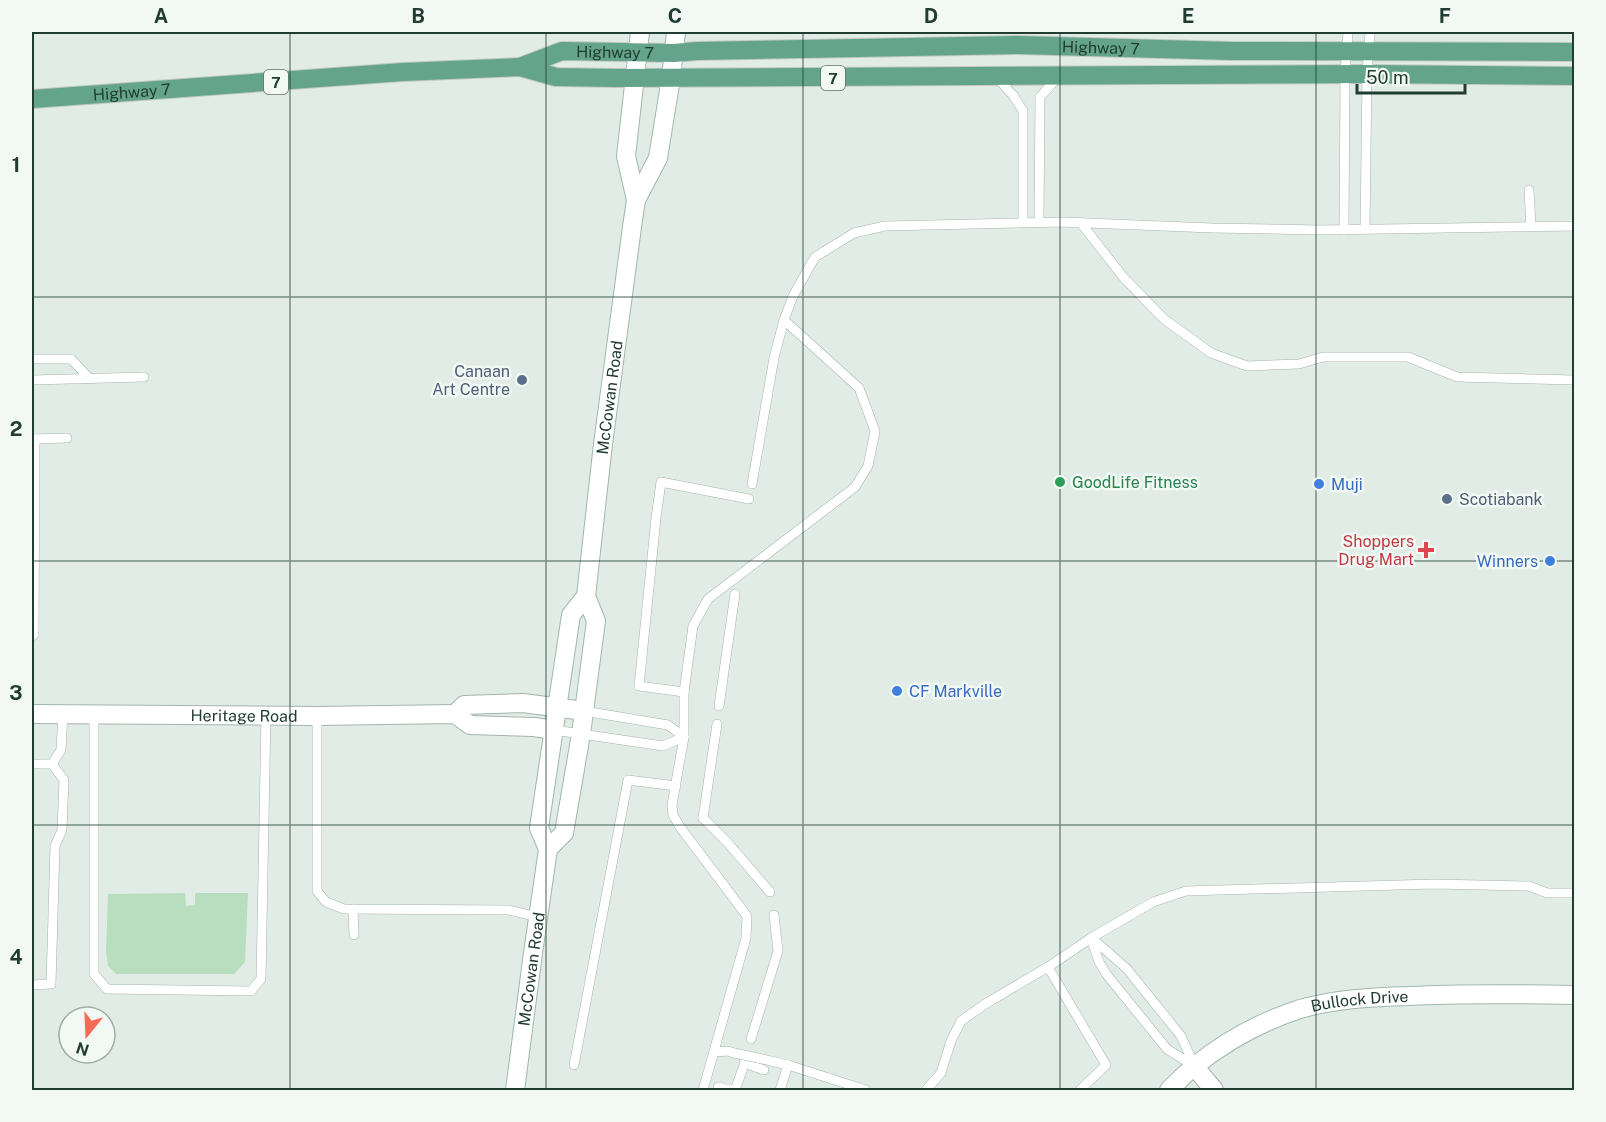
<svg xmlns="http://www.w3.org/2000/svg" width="1606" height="1122" viewBox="0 0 1606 1122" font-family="'Public Sans',sans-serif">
<rect width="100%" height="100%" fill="#e1ece6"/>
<!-- green -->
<path fill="#b9debf" d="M185,893L186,906L195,905V893H248L245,962L234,974H116L108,966L106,951L108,894Z"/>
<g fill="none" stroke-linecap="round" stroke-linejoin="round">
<defs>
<g id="lane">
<path d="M995,76L1013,95L1023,111V222"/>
<path d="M1529,190L1531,227"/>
<path d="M1039,222L1040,97L1057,78"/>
<path d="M1080,222L1124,278L1164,319L1211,353L1233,361L1247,366L1299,364L1323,357H1408L1457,377L1574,380"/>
<path d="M1365,229L1367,74L1370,32"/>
<path d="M1344,230L1345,74L1348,32"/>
<path d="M32,359H71L90,379"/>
<path d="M32,380L144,377"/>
<path d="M32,439H35L34,635L32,636"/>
<path d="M35,439L67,438"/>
<path d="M752,484L774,358L784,320L793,296L815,257L854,233L885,226L1062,222L1212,228L1320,230L1574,226"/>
<path d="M684,692L639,686L656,518L661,482L749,499"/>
<path d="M719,706L735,594"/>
<path d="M584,711L668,725L684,737"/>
<path d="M94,714V974L107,989L251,991L261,979L266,715"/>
<path d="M317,716V891L326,902L344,909L509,910L538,917"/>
<path d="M554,730L663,746L684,737"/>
<path d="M32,764H52L61,750L63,713"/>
<path d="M703,818L727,842L770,892"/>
<path d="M703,818L717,724"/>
<path d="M353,909L354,935"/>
<path d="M1091,938L1099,962L1107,975L1167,1049L1194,1066"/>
<path d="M1093,939L1127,969L1181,1036L1194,1065"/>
<path d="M1048,967L1106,1065L1080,1090"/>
<path d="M32,985L51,984L55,846L62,830L64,780L52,764"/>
<path d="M751,1039L778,951L774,915"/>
<path d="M714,1052L728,1051L734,1053"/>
<path d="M758,1058L788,1065"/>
<path d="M744,1063L764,1070"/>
<path d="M574,1065L628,780L676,786"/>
<path d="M718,1087L731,1090"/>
<path d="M703,1090L746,938L747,916L680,827L673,815L672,805L684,737V692L693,626L708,599L855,487L868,466L875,431L859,388L784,320"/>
<path d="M735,1090L743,1068"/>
<path d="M780,1090L788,1065L866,1090"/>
<path d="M926,1090L941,1073L951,1041L961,1021L985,1004L1048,967L1091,938L1153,902L1186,891L1434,884L1529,886L1547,893H1574"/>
</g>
<g id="street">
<path id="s1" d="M32,714L317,716L455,714L470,725L534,727L554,730"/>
<path d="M455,714L464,705L523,703L584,711"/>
<path d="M1194,1066L1214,1090"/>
</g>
<g id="secondary">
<path d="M636,200L626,156L640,32"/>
<path id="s2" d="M548,849L564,833L581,734L596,621L586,596L603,444L632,227L636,200L658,158L671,78L676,32"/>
<path id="s3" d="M515,1090L533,953L548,849L539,828L571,615L586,596"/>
<path id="s4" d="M1169,1090C1178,1082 1186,1072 1196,1065C1226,1041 1263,1021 1300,1009C1335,999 1373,997 1409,996C1465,993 1519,994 1574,995"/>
</g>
<g id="primary">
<path id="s5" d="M520,67L562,51L674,53L697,51L1018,45L1232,51L1574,52"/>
<path id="s6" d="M32,99L403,72L520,67L556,77L617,78L1367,74L1574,76"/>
</g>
</defs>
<!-- lane casing -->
<use href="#lane" stroke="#a4b4ad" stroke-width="10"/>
<!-- street casing -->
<use href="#street" stroke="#a4b4ad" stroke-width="20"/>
<!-- secondary casing -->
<use href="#secondary" stroke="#9fb8ad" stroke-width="20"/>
<!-- primary casing -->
<use href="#primary" stroke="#c1c9c6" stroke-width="20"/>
<!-- lane -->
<use href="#lane" stroke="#fff" stroke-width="9"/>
<!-- street -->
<use href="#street" stroke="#fff" stroke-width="18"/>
<!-- secondary -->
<use href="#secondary" stroke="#fff" stroke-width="18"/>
<!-- primary -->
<use href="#primary" stroke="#64a38c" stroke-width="18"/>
<defs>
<path id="lane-bridge" d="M734,1053L758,1058"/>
</defs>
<!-- lane-bridge casing -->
<use href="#lane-bridge" stroke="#a4b4ad" stroke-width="10" stroke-linecap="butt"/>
<!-- lane-bridge -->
<use href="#lane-bridge" stroke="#fff" stroke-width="9"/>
</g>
<!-- grid -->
<path fill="none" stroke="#213d33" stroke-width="1.5" stroke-opacity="0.55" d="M290,32V1090M546,32V1090M803,32V1090M1060,32V1090M1316,32V1090M32,297H1574M32,561H1574M32,825H1574"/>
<!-- markers -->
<g fill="#5c6f8a" stroke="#f2f8f4" stroke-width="2">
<circle cx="522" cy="380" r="6"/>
<circle cx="1447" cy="499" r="6"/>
</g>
<circle fill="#2e9e5b" stroke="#f2f8f4" stroke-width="2" cx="1060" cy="482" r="6"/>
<g fill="#3f7fe0" stroke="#f2f8f4" stroke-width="2">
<circle cx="1319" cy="484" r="6"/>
<circle cx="1550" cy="561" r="6"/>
<circle cx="897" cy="691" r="6"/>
</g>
<path fill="#e0444e" stroke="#f2f8f4" stroke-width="2" d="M1423 541h6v6h6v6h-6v6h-6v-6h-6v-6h6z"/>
<g text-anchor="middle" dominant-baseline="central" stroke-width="5" stroke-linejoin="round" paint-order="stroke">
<!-- shield labels -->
<g fill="#f2f8f4" stroke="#60756d" stroke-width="1.5">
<rect x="821" y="66" width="24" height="24" rx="4.5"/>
<rect x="264" y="70" width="24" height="24" rx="4.5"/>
</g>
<g font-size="15" font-weight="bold" fill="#213d33">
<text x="833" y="78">7</text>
<text x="276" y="82">7</text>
</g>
<!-- street labels -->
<g font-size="16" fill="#213d33" stroke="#f2f8f4">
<text stroke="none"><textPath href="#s5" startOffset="584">Highway 7</textPath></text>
<text stroke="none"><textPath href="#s5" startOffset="98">Highway 7</textPath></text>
<text stroke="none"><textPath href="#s6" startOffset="100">Highway 7</textPath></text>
<text stroke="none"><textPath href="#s2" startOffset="464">McCowan Road</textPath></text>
<text stroke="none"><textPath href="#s1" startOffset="212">Heritage Road</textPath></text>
<text stroke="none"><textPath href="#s3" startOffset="122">McCowan Road</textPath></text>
<text stroke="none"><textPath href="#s4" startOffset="216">Bullock Drive</textPath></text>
</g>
<!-- service labels -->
<g font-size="16" fill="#4e5e75" stroke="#f2f8f4" text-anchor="end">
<text x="510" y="371">Canaan<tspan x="510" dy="18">Art Centre</tspan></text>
<text x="1459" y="499" text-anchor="start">Scotiabank</text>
</g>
<!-- leisure labels -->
<g font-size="16" fill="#27864d" stroke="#f2f8f4" text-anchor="start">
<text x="1072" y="482">GoodLife Fitness</text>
</g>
<!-- shop labels -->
<g font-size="16" fill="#366cbe" stroke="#f2f8f4" text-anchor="start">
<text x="1331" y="484">Muji</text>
<text x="1538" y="561" text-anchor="end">Winners</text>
<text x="909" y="691">CF Markville</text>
</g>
<!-- health labels -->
<g font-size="16" fill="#be3a42" stroke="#f2f8f4" text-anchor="end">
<text x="1414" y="541">Shoppers<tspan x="1414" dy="18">Drug Mart</tspan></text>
</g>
</g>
<!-- border -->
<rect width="1606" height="1122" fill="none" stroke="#f2f8f4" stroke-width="66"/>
<!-- north arrow -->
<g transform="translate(87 1035) rotate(198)"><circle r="28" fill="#f2f8f4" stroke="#9eada7" stroke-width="1.5"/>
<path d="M0-4.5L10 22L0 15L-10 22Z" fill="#f56b56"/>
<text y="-9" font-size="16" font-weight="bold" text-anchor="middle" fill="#213d33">N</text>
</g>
<!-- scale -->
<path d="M1357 84v9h108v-9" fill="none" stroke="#213d33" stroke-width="3"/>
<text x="1366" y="84" font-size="18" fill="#213d33" stroke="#f2f8f4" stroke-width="4.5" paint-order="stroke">50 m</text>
<rect x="33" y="33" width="1540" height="1056" fill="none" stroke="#213d33" stroke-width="2"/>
<g font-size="20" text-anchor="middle" font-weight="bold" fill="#213d33">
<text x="161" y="23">A</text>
<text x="418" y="23">B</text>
<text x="675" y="23">C</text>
<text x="931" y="23">D</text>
<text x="1188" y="23">E</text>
<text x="1445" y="23">F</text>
<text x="16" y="172">1</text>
<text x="16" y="436">2</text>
<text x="16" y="700">3</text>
<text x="16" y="964">4</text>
</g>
</svg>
